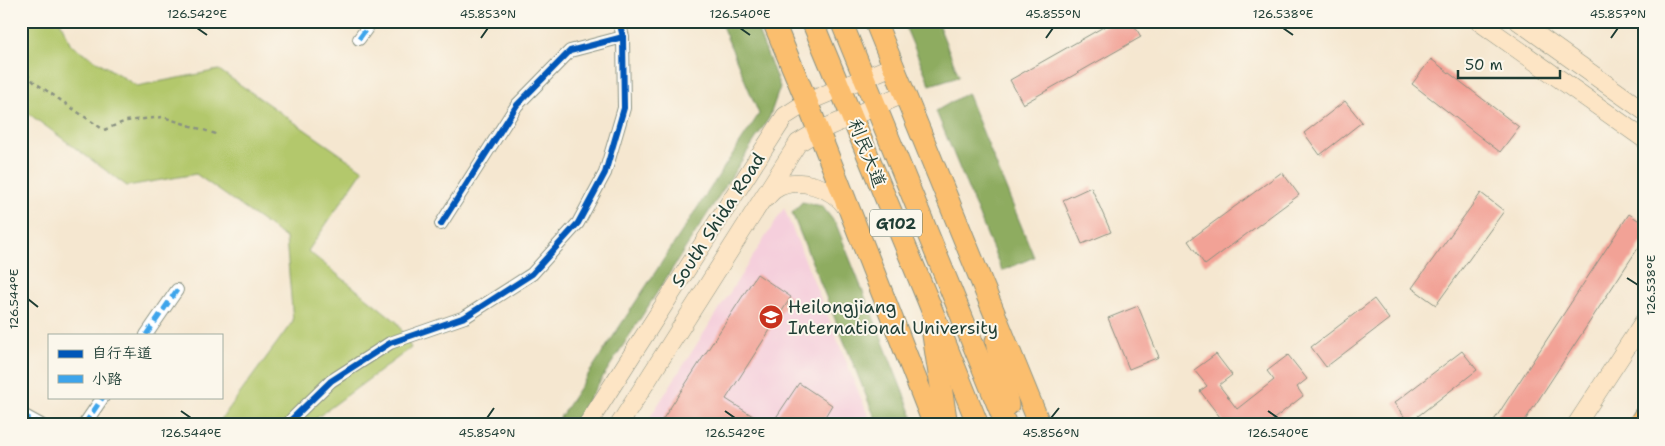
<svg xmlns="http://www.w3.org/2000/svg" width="1665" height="446" viewBox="0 0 1665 446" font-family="'Shantell Sans','LXGW WenKai TC',sans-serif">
<rect width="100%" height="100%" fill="#fbf7ec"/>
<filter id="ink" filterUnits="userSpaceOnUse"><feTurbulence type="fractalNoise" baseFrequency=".02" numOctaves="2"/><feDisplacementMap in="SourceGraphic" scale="10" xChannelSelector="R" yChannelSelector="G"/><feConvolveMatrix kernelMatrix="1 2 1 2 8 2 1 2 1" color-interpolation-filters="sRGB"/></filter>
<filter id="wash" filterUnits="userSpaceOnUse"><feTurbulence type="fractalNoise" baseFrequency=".0096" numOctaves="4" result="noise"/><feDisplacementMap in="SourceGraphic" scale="20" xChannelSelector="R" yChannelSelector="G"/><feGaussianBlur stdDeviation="1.12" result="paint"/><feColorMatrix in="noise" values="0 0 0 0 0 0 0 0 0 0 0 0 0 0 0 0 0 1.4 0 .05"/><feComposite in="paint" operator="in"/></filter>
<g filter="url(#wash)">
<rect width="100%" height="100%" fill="#f5e7d0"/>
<!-- built -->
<path fill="#f5cfdc" d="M784,208L872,425H645Z"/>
<!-- green -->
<path fill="#b3c86c" stroke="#698250" d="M21,21H60L71,45L137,86L219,70L363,170L308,251L397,322L411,348L307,425H217L293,321L286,238L196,174L127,186L21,108Z"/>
<!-- forest -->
<g fill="#8eac60" stroke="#56744a">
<path d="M720,21H754L780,87L769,118L572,425H555L759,114Z"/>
<path d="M903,21H937L959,76L930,85Z"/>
<path d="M967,93L1034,257L1002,271L936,111Z"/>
<path d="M802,202L822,206L836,224L916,425H878L792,213Z"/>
</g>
<g id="blocks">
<!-- building -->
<g fill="#f2a296">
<path d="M1114,21H1132L1141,37L1023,104L1010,80Z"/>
<path d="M1431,59L1519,127L1500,152L1412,84Z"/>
<path d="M1345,101L1362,122L1320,155L1304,133Z"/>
<path d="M1282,172L1299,195L1205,265L1188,241Z"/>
<path d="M1091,187L1111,232L1082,244L1063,200Z"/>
<path d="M1481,193L1504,211L1436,305L1412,288Z"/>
<path d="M1629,214L1644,224V239L1558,370L1522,425H1491Z"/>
<path d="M757,274L791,297L726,399L767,425H659Z"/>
<path d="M1374,299L1389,319L1326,367L1311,347Z"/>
<path d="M1138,306L1159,357L1129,369L1108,318Z"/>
<path d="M1462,351L1477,370L1409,423L1394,403Z"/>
<path d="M1216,354L1232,375L1219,385L1237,409L1274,380L1267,371L1288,355L1307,379L1297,387L1303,396L1266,425H1226L1200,391L1207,386L1194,370Z"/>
<path d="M799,383L832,405L820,425H771Z"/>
</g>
</g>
</g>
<g filter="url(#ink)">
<use href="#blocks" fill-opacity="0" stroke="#8a9282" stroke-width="1"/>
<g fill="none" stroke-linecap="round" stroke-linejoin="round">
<defs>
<g id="minor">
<path d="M359,39L372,21"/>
<path d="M441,224L517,105L570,51L623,37"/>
<path d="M146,335L177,290"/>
<path d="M21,414L41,425"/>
<path d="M84,425L103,397"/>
<path d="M289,425L292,419L331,381L390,343L465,317L532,274L578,223L605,173L624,108L623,37L619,21"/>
</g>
<g id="secondary">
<path d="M1478,21L1644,139"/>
<path d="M1518,21L1644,111"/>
<path d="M766,198C768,196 771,192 774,190C797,174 833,188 847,208"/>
<path d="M587,425L785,116L807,102L893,66"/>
<path d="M619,425L798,143L818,131L904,94"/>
<path d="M1576,425L1644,321"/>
</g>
<g id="trunk">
<path d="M773,21L807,102L934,425"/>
<path d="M812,21L927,298L978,425"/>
<path d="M841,21L1006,425"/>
<path d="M875,21L1040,425"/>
<path d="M933,335L947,425"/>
<path d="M996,341L1008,405"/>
</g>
<path id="motorway" d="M1639,425L1644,417"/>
</defs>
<!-- minor casing -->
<use href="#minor" stroke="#8a9282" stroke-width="14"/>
<!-- secondary casing -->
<use href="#secondary" stroke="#8a9282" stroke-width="19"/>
<!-- trunk casing -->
<use href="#trunk" stroke="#8a9282" stroke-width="23"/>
<!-- motorway casing -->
<use href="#motorway" stroke="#8a9282" stroke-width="24"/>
<!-- path -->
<path stroke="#8a9282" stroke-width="2.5" stroke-dasharray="4 4" stroke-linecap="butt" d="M21,68L34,82L104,130L126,121L163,117L216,134"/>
<!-- minor -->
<use href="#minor" stroke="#fff" stroke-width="12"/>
<!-- secondary -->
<use href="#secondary" stroke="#fde5c5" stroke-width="18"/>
<!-- trunk -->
<use href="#trunk" stroke="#fbbe6e" stroke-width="21"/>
<!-- motorway -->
<use href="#motorway" stroke="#fbbe6e" stroke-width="22"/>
<!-- quiet -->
<g stroke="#3da4eb" stroke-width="5" stroke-dasharray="10 5" stroke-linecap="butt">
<path d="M359,39L372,21"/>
<path d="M146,335L177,290"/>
<path d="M21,414L41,425"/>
<path d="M84,425L103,397"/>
</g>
<defs>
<g id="cycleway">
<path d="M441,224L517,105L570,51L623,37"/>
<path d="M289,425L292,419L331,381L390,343L465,317L532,274L578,223L605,173L624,108L623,37L619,21"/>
</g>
</defs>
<!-- cycleway casing -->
<use href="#cycleway" stroke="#fbf7ec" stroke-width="9"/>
<!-- cycleway -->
<use href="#cycleway" stroke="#0057b8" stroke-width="6"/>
</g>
</g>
<!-- ticks -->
<path fill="none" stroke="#1f3d34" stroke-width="2" d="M197,28L207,35M740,28L750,35M1283,28L1293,35M481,38L488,28M1046,38L1053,28M1611,38L1618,28M1627,278L1638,285M28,299L38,307M181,411L191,418M725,411L735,418M1268,411L1278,418M487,418L494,408M1051,418L1059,408"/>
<!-- icons -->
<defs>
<symbol id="university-disc" viewBox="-11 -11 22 22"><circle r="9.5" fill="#c8321e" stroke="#fbf7ec"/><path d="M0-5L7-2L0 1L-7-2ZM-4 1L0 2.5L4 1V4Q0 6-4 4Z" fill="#fff"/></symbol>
</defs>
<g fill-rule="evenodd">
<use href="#university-disc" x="757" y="303" width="28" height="28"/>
</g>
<g text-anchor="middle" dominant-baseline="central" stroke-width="4" stroke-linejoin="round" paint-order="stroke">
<!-- shield labels -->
<rect fill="#fbf7ec" stroke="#61756b" stroke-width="1" x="870" y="209.5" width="52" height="27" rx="4"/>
<g font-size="16" font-weight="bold" fill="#1f3d34">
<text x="896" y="223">G102</text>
</g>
<!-- street labels -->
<g font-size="18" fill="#1f3d34" stroke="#fbf7ec">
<text transform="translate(867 153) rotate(68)">利民大道</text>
<text transform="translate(718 220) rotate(-57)">South Shida Road</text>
</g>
<!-- poi labels -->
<g font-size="18" fill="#1f3d34" stroke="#fbf7ec" text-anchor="start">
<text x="788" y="307">Heilongjiang<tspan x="788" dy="21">International University</tspan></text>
</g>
</g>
<!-- margin -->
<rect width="1665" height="446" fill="none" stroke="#fbf7ec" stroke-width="55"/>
<!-- legend -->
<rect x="48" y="334" width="175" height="65" fill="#fbf7ec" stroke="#a3ada2"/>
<rect x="58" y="350" width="25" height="8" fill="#0057b8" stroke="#a3ada2"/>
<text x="92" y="358" font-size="15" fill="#1f3d34">自行车道</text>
<rect x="58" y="375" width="25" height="8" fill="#3da4eb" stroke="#a3ada2"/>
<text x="92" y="384" font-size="15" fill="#1f3d34">小路</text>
<!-- scale -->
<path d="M1458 70v8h102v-8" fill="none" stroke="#1f3d34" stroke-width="2.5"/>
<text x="1465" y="70" font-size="15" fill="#1f3d34" stroke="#fbf7ec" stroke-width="4" paint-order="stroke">50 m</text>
<rect x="28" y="28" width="1610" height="390" fill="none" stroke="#1f3d34" stroke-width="2"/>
<g font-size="12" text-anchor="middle" fill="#1f3d34">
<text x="197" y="18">126.542°E</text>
<text x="488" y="18">45.853°N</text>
<text x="740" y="18">126.540°E</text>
<text x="1053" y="18">45.855°N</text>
<text x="1283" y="18">126.538°E</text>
<text x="1618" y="18">45.857°N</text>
<text transform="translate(1651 285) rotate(-90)" y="4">126.538°E</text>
<text transform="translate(14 299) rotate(-90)" y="4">126.544°E</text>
<text x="191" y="437">126.544°E</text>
<text x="487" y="437">45.854°N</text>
<text x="735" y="437">126.542°E</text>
<text x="1051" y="437">45.856°N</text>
<text x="1278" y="437">126.540°E</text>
</g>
</svg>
